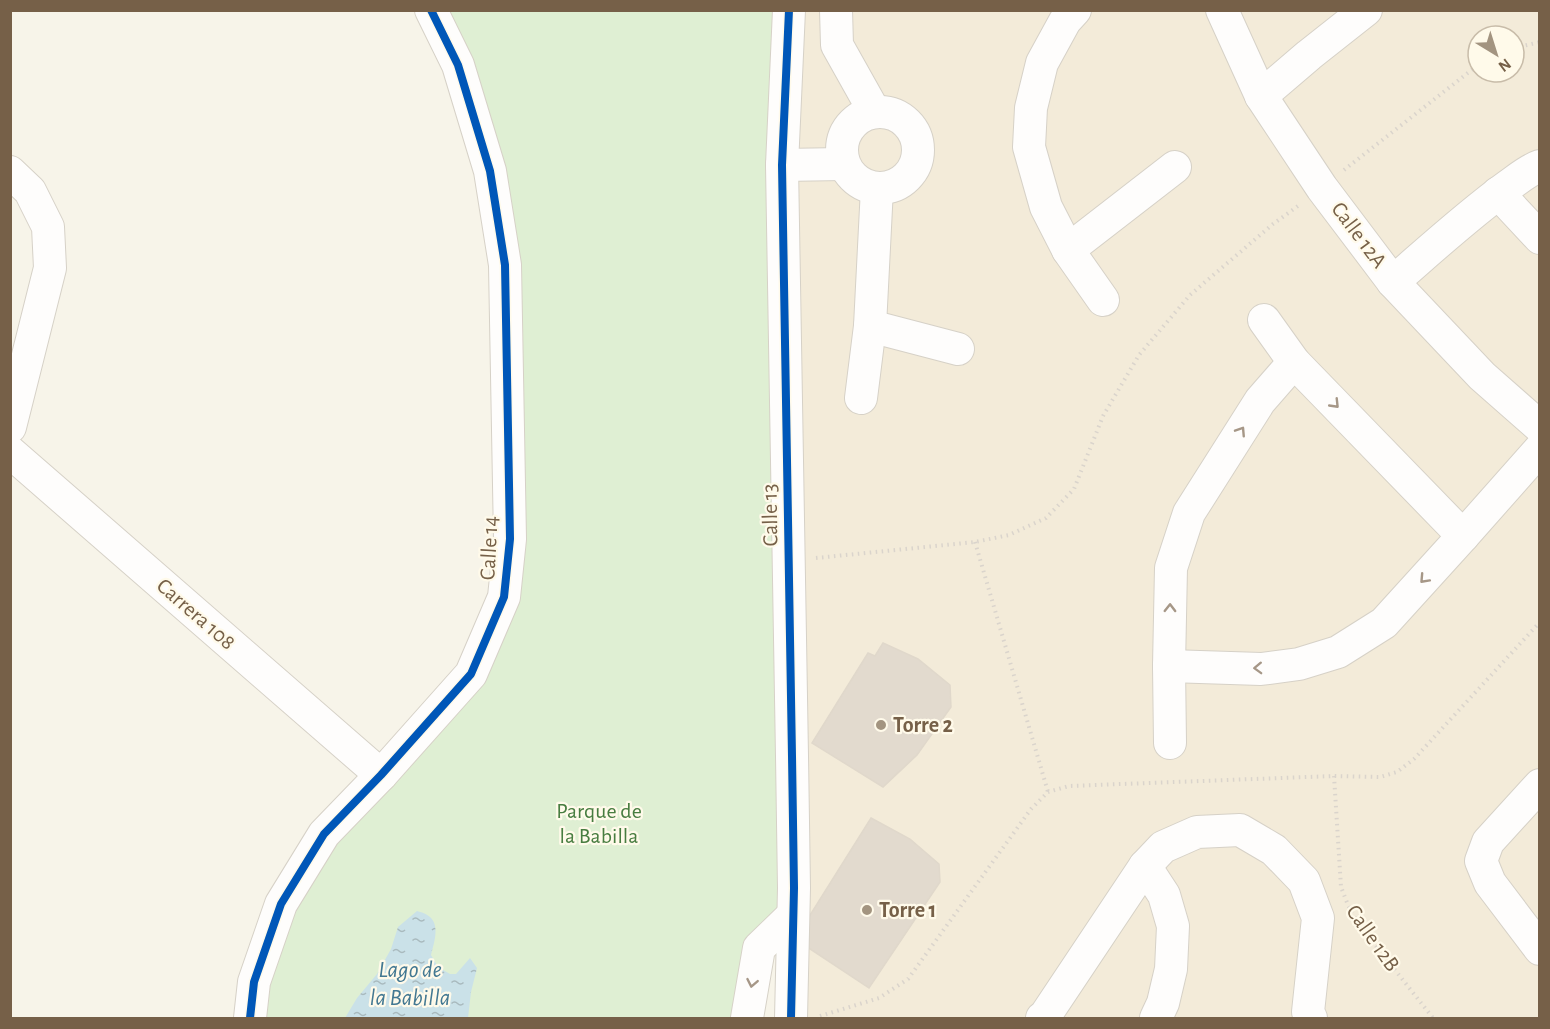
<svg xmlns="http://www.w3.org/2000/svg" width="1550" height="1029" viewBox="0 0 1550 1029" font-family="'Alegreya Sans',sans-serif">
<defs>
<pattern id="water-ripples" width="26" height="14" patternUnits="userSpaceOnUse" patternTransform="scale(1.5)"><rect width="26" height="14" fill="#cae1e8"/><path d="M2 4q2-2 4 0t4 0M15 11q2-2 4 0t4 0" fill="none" stroke="#a9babe"/></pattern>
</defs>
<rect width="100%" height="100%" fill="#f7f4e9"/>
<!-- residential -->
<path fill="#f3ebd9" fill-rule="evenodd" d="M789,11H1539V1018H791ZM1478,36H1514V72H1478Z"/>
<!-- green -->
<path fill="#dfefd3" d="M431,11H789L794,888L759,948L747,1018H250L281,904L471,674L504,597L505,265Z"/>
<!-- water -->
<path fill="url(#water-ripples)" d="M417,911C421,912 427,914 430,917C440,926 434,943 431,955L438,967L450,974H456L470,958L477,968L471,992L468,1018H345L357,998L377,974L391,949L398,927Z"/>
<!-- building -->
<g fill="#e2dace" stroke="#e0d8cb" stroke-width="1.5">
<path d="M883,643L918,659L950,685L951,707L917,755L883,787L812,743L868,653L875,656Z"/>
<path d="M871,818L910,839L939,864L940,882L869,988L795,939Z"/>
</g>
<g fill="none" stroke-linecap="round" stroke-linejoin="round">
<defs>
<g id="minor">
<path d="M789,10L782,165L792,756L794,888L791,1018"/>
<path d="M836,10L837,45L874,111"/>
<path d="M1075,10L1065,21L1042,63L1031,108L1029,147L1046,207L1068,250L1103,300"/>
<path d="M1222,10L1261,96L1322,188L1393,282L1482,376L1540,427"/>
<path d="M1261,96L1309,55L1366,10"/>
<circle cx="880" cy="150" r="38"/>
<path d="M782,165L843,164"/>
<path d="M10,172L30,191L48,227L50,268L10,427"/>
<path d="M1498,193L1540,238"/>
<path d="M1068,250L1175,167"/>
<path d="M1393,282C1431,249 1468,215 1508,186C1518,179 1528,170 1540,166"/>
<path d="M1264,320L1294,362L1463,536"/>
<path d="M870,326L958,349"/>
<path d="M861,398L870,326L877,188"/>
<path d="M10,452L381,775"/>
<path d="M1169,666L1261,669L1299,664L1338,652L1384,623L1463,536L1540,449"/>
<path d="M1170,743L1169,666L1171,568L1189,513L1260,401L1294,362"/>
<path d="M1540,785L1488,842L1481,861L1490,883L1540,949"/>
<path d="M1145,866L1164,895L1173,926L1171,969L1163,1003L1156,1018"/>
<path d="M250,1018L254,982L281,904L324,834L381,775L471,674L504,597L510,539L505,265L490,171L458,65L431,10"/>
<path d="M747,1018L759,948L793,915"/>
<path d="M1042,1018L1045,1016L1145,866L1163,847L1197,832L1240,830L1274,850L1304,881L1318,918L1308,1012L1311,1018"/>
</g>
</defs>
<!-- minor casing -->
<use href="#minor" stroke="#d6d1c7" stroke-width="34"/>
<!-- path -->
<g stroke="#dad4cc" stroke-width="4" stroke-dasharray="1.5 4.5" stroke-linecap="butt">
<path d="M1514,48L1540,42"/>
<path d="M1344,170L1478,65"/>
<path d="M975,542L1048,792"/>
<path d="M816,558L975,542L1009,535L1046,518L1074,489L1103,416L1139,355L1190,295L1273,224L1298,206"/>
<path d="M1334,776L1341,887L1348,905L1357,922L1433,1018"/>
<path d="M820,1016L879,998L908,979L1031,809L1048,792L1069,786L1334,776L1380,777L1397,772L1414,759L1540,622"/>
</g>
<!-- minor -->
<use href="#minor" stroke="#fefdfc" stroke-width="32"/>
<defs>
<g id="cycleway">
<path d="M789,10L782,165L792,756L794,888L791,1018"/>
<path d="M250,1018L254,982L281,904L324,834L381,775L471,674L504,597L510,539L505,265L490,171L458,65L431,10"/>
</g>
</defs>
<!-- cycleway casing -->
<use href="#cycleway" stroke="#fffaea" stroke-width="11"/>
<!-- cycleway -->
<use href="#cycleway" stroke="#0057b8" stroke-width="8"/>
</g>
<!-- one-way arrows -->
<defs><path id="oneway-chevron" d="M-2-3.5L2.5 0L-2 3.5" fill="none" stroke-width="1.6" stroke-linecap="round" stroke-linejoin="round" transform="scale(1.5)"/></defs>
<g stroke="#a69787">
<use href="#oneway-chevron" transform="translate(1335 404) rotate(46)"/>
<use href="#oneway-chevron" transform="translate(1241 431) rotate(-57)"/>
<use href="#oneway-chevron" transform="translate(1424 579) rotate(133)"/>
<use href="#oneway-chevron" transform="translate(1170 608) rotate(-89)"/>
<use href="#oneway-chevron" transform="translate(1258 668) rotate(178)"/>
<use href="#oneway-chevron" transform="translate(752 983) rotate(101)"/>
</g>
<!-- markers -->
<g fill="#a39480" stroke="#fffaea" stroke-width="2">
<circle cx="881" cy="725" r="6"/>
<circle cx="867" cy="910" r="6"/>
</g>
<g text-anchor="middle" dominant-baseline="central" stroke-width="4.5" stroke-linejoin="round" paint-order="stroke">
<!-- street labels -->
<g font-size="22" fill="#766048" stroke="#fffaea">
<text transform="translate(1359 235) rotate(53)">Calle 12A</text>
<text transform="translate(770 515) rotate(-91)">Calle 13</text>
<text transform="translate(489 548) rotate(-87)">Calle 14</text>
<text transform="translate(196 614) rotate(41)">Carrera 108</text>
<text transform="translate(1373 938) rotate(55)">Calle 12B</text>
</g>
<!-- poi labels -->
<g font-size="22" font-weight="bold" fill="#766048" stroke="#fffaea" text-anchor="start">
<text x="893" y="725">Torre 2</text>
<text x="879" y="910">Torre 1</text>
</g>
<!-- park labels -->
<g font-size="22" fill="#487d40" stroke="#fffaea">
<text x="599" y="811">Parque de<tspan x="599" dy="25">la Babilla</tspan></text>
</g>
<!-- water labels -->
<g font-size="24" font-style="italic" fill="#437892" stroke="#fffaea">
<text x="410" y="970">Lago de<tspan x="410" dy="28">la Babilla</tspan></text>
</g>
</g>
<!-- border -->
<rect width="1550" height="1029" fill="none" stroke="#766048" stroke-width="24"/>
<!-- north arrow -->
<g transform="translate(1496 54) rotate(142)"><circle r="28" fill="#fffaea" stroke="#c8bca9" stroke-width="1.5"/>
<path d="M0-4.5L10 22L0 15L-10 22Z" fill="#a39480"/>
<text y="-9" font-size="16" font-weight="bold" text-anchor="middle" fill="#766048">N</text>
</g>
</svg>
